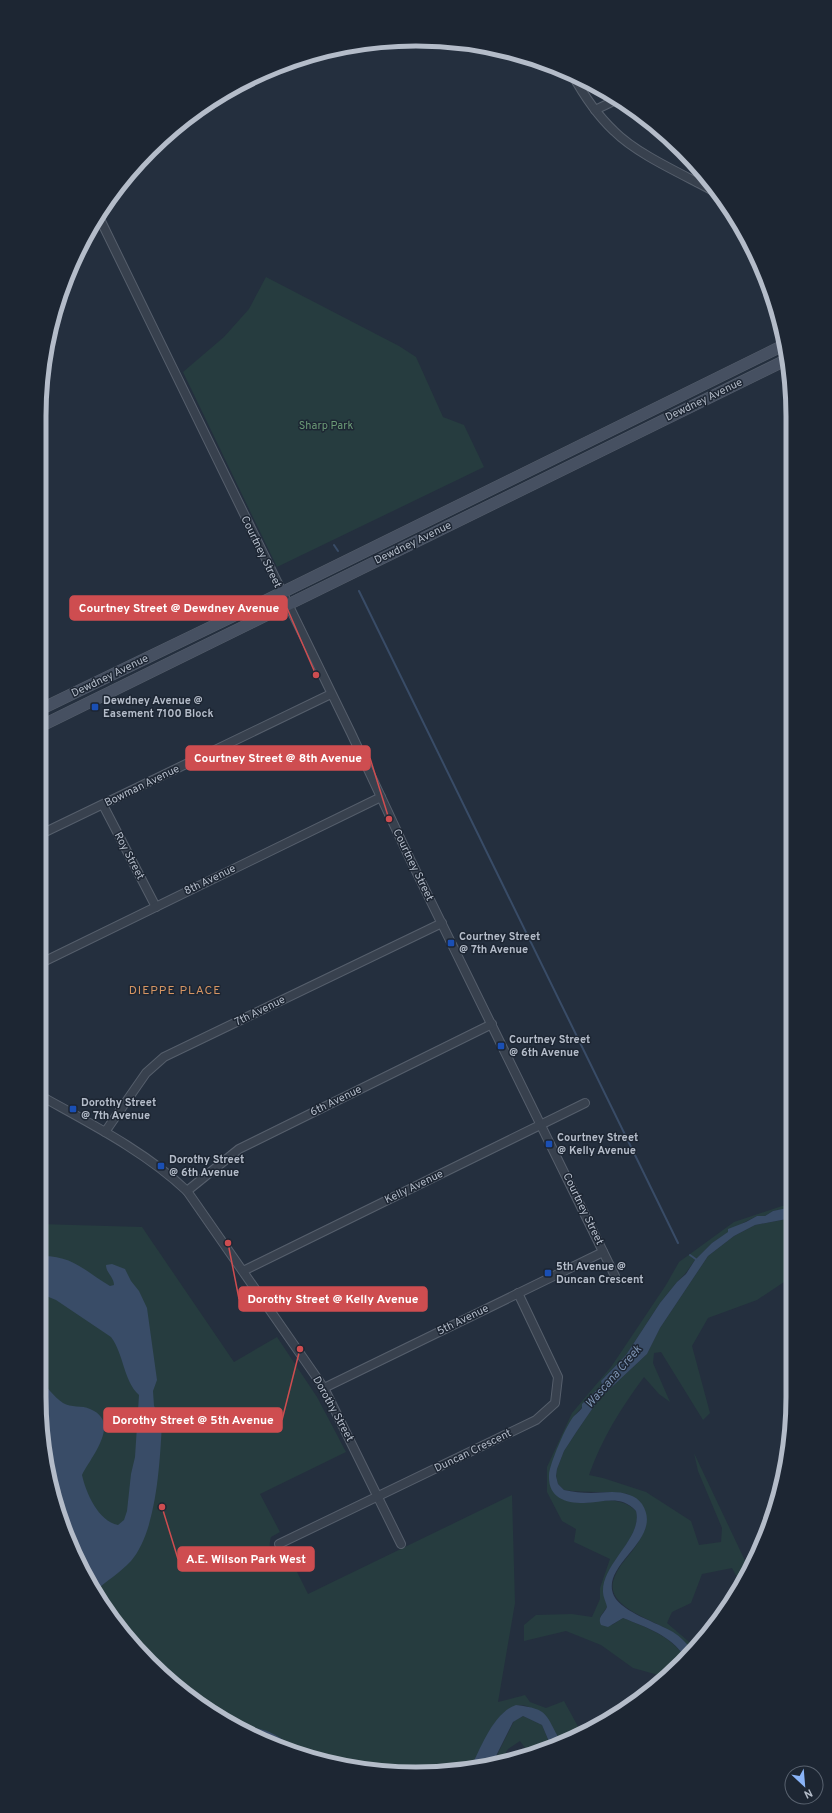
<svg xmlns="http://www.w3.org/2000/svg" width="832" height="1813" viewBox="0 0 832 1813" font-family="Overpass,sans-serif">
<rect width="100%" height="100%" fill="#242f3e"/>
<!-- green -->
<g fill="#263c3f">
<path d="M266,277L399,346L416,357L443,417L464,425L484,467L277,567L183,372L224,337L249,309Z"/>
<path d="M792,1205V1207L773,1211L765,1216H757L743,1223L712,1243L695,1260L685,1274L677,1282L660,1303L626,1355L601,1381L602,1385L574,1416L554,1456L549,1482L585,1503C603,1500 622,1497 636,1511C643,1536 607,1561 604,1586C603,1592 606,1601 607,1607L600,1617L612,1625L623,1618C648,1628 669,1635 685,1657L662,1676L633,1668L601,1645L566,1631L524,1641V1625L536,1615L572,1614L592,1617L600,1599V1588L610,1559L574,1542L576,1529L562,1521L547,1492V1467L572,1413L611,1367L666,1285L679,1262L734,1222L782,1206Z"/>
<path d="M792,1218L793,1253L791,1254L793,1257V1276L757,1300L708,1318L692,1346L710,1413L703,1420L661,1352L654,1353L653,1363L670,1402L659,1394L644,1377C621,1408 602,1438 589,1475L603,1478L646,1492L691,1521L699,1545L721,1542L722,1528L698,1471L694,1453L748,1567L739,1581L732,1568L702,1574L691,1603L672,1612L667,1623L688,1641L695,1649L693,1651C687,1645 682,1639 675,1634C658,1621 607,1609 613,1582C617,1565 631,1555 639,1541C642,1536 644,1531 646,1527L628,1494C607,1491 586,1493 564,1490L558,1484L556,1476L557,1469L564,1451L577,1431L599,1399L647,1354L660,1328L708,1256L734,1236L755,1225Z"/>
<path d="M39,1224L142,1227L234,1362L277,1337L317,1397L346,1452L260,1494L280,1532L271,1537C268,1548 270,1554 280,1560L289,1556L308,1594L512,1495L515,1603L498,1702L525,1695L530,1702L546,1708L564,1701L581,1732L560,1740C526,1684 502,1701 479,1752L496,1757L514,1721L523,1716L542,1725L550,1744L528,1752L520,1741L508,1749L502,1759L505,1761L489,1767L416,1774L343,1767L228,1724L132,1645L89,1585L59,1518L39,1397Z"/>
</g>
<!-- water -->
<g fill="#394c67">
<path d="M792,1207V1218L755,1225L734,1236L708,1256L660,1328L647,1354L599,1399L577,1431L564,1451L557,1469L556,1476L558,1484L564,1490C573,1492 582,1493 591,1493C598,1493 605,1492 612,1492C623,1492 636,1495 642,1504C665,1540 599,1564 614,1596C622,1612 658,1623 673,1632C681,1637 687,1644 693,1651L685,1657C670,1635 648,1628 623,1618L608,1627L601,1625C597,1617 604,1614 607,1607C606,1602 603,1597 603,1592C602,1563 643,1538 636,1511C620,1494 603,1503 584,1503C564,1503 548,1497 549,1475C549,1465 567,1423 574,1416C577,1413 580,1411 582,1408V1404L602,1385L601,1381L626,1355L660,1303L677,1282L686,1274L695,1260L712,1243L728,1232V1229L746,1222L757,1216H765L773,1211Z"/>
<path d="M39,1256C73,1255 83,1270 110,1286L114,1285C114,1277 106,1273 106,1265L112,1264L125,1269L131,1281L139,1291L147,1308L157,1380L153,1391L154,1406L160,1415L162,1422C160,1461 157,1531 131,1561C120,1573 106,1581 94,1592L89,1585L59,1518L39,1397V1378C46,1386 54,1397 63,1403C71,1408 82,1405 90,1409C122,1422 91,1457 82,1475C86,1493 98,1521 118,1525L124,1520L127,1511L131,1474L135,1457L139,1395C123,1380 124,1354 111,1337L56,1300L39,1293Z"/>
<path d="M516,1705C550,1709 545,1715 560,1740L550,1744L542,1725L523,1716L513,1722L491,1766L470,1769C481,1748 493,1713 516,1705Z"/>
<path d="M237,1727C265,1727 275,1733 297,1750Z"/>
</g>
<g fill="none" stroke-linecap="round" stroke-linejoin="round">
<!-- stream -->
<g stroke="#394c67" stroke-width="2">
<path d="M334,545L338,551"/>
<path d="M359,591L678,1243"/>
<path d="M690,1255L697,1260"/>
</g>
<defs>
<g id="street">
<path d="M572,74C583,94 597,115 614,131C639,156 687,176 719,194"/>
<path d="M595,110L616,100"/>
<path d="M697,182L701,173"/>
<path d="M98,215L351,733L410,859L615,1276"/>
<path d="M103,805L156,907"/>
<path d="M39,835L331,694"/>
<path d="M39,964L381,797"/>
<path d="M39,1095C89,1123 145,1151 187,1191L324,1388L401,1544"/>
<path d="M105,1132L146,1073L164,1057L442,923"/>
<path d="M187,1191L239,1149L492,1024"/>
<path d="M243,1271L585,1103"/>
<path d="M324,1388L603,1252"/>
<path d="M279,1544L536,1420L555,1403L558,1377L518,1293"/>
</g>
<g id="secondary">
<path d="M39,710L281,593L784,345"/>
<path d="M39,727L788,359"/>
</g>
</defs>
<!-- street casing -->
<use href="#street" stroke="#565f6c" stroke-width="10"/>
<!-- secondary casing -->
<use href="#secondary" stroke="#565f6c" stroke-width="12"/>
<!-- street -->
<use href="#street" stroke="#38414e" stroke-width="8"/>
<!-- secondary -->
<use href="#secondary" stroke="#465061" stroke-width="11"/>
</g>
<!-- markers -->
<g fill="#1a4fb4" stroke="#1d2633" stroke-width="1.5">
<rect x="91" y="703" width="8" height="8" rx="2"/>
<rect x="447" y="939" width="8" height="8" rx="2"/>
<rect x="497" y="1042" width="8" height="8" rx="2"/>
<rect x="69" y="1105" width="8" height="8" rx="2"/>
<rect x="545" y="1140" width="8" height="8" rx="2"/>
<rect x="157" y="1162" width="8" height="8" rx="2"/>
<rect x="544" y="1269" width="8" height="8" rx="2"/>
</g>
<g text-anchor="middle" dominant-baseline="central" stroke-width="3" stroke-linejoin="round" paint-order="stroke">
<!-- street labels -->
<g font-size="11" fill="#b4bcc9" stroke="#1d2633">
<text transform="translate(704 400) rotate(-26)">Dewdney Avenue</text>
<text transform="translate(413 543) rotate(-26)">Dewdney Avenue</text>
<text transform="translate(261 552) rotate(64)">Courtney Street</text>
<text transform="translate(110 676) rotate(-26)">Dewdney Avenue</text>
<text transform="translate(142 786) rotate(-26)">Bowman Avenue</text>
<text transform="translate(129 856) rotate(62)">Roy Street</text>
<text transform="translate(413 865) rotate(64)">Courtney Street</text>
<text transform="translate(210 880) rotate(-26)">8th Avenue</text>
<text transform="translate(260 1011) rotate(-26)">7th Avenue</text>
<text transform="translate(336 1101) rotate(-26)">6th Avenue</text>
<text transform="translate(414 1187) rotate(-26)">Kelly Avenue</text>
<text transform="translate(583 1209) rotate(64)">Courtney Street</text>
<text transform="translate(463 1320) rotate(-26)">5th Avenue</text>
<text transform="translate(333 1409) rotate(61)">Dorothy Street</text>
<text transform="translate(473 1451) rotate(-26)">Duncan Crescent</text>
</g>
<!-- park labels -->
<g font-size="11" fill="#6b9a76" stroke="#1d2633">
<text x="326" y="426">Sharp Park</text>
</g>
<!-- poi labels -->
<g font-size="11" font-weight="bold" fill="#b4bcc9" stroke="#1d2633" text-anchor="start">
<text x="103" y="701">Dewdney Avenue @<tspan x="103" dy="13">Easement 7100 Block</tspan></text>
<text x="459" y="937">Courtney Street<tspan x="459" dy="13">@ 7th Avenue</tspan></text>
<text x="509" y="1040">Courtney Street<tspan x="509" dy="13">@ 6th Avenue</tspan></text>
<text x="81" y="1103">Dorothy Street<tspan x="81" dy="13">@ 7th Avenue</tspan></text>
<text x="557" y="1138">Courtney Street<tspan x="557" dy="13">@ Kelly Avenue</tspan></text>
<text x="169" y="1160">Dorothy Street<tspan x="169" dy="13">@ 6th Avenue</tspan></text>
<text x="556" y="1267">5th Avenue @<tspan x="556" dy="13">Duncan Crescent</tspan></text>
</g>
<!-- neighbourhood labels -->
<g font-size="12" letter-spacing="1" fill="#d59563" stroke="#1d2633">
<text x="175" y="991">DIEPPE PLACE</text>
</g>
<!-- water labels -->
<g font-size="12" font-style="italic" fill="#7c92b1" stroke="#1d2633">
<text transform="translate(614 1377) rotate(-49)">Wascana Creek</text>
</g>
</g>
<!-- crop -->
<path d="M0 0H832V1813H0ZM416 46H416A370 370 0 0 1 786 416V1397A370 370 0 0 1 416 1767H416A370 370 0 0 1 46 1397V416A370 370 0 0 1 416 46Z" fill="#1d2633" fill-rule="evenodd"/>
<path fill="none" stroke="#b4bcc9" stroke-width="5" d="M416 46H416A370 370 0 0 1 786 416V1397A370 370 0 0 1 416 1767H416A370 370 0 0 1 46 1397V416A370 370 0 0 1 416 46Z"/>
<!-- callouts -->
<path fill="none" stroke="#ce4d50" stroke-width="1.5" d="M316 675L287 608M389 819L370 758M228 1243L239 1299M300 1349L282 1420M162 1507L178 1559"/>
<g fill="#ce4d50" stroke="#1d2633" stroke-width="1.5">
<circle cx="316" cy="675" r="4"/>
<circle cx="389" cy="819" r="4"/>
<circle cx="228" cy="1243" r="4"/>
<circle cx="300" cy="1349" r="4"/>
<circle cx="162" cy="1507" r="4"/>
</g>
<g fill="#ce4d50" stroke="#ce4d50" stroke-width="1.5">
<rect x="70" y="596" width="217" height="24" rx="4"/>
<rect x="186" y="746" width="184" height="24" rx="4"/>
<rect x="239" y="1287" width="188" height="24" rx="4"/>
<rect x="104" y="1408" width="178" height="24" rx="4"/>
<rect x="178" y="1547" width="136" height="24" rx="4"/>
</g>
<g font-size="12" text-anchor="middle" font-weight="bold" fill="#fff">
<text x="179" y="612">Courtney Street @ Dewdney Avenue</text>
<text x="278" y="762">Courtney Street @ 8th Avenue</text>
<text x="333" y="1303">Dorothy Street @ Kelly Avenue</text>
<text x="193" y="1424">Dorothy Street @ 5th Avenue</text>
<text x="246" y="1563">A.E. Wilson Park West</text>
</g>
<!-- north arrow -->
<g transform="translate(804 1785) rotate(154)"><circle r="19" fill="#1d2633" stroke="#59626f"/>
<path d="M0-3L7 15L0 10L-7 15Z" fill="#8ab4f8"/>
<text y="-6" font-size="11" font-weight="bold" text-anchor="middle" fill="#b4bcc9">N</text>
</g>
</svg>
